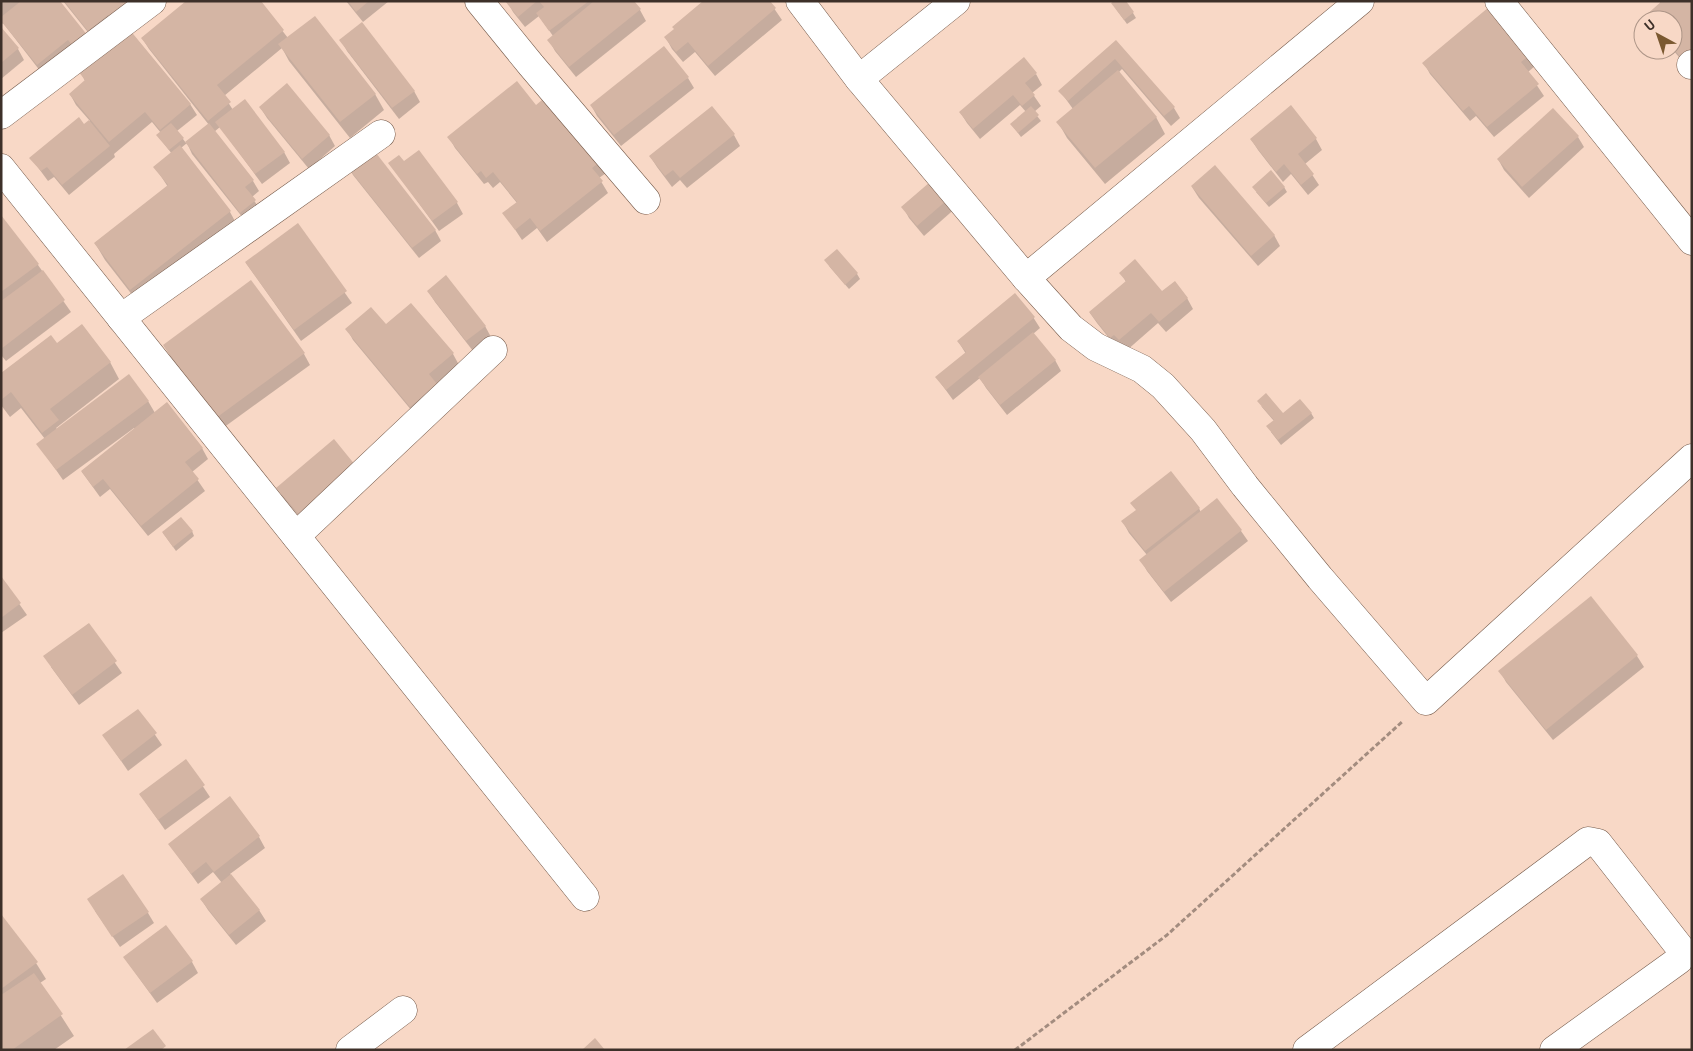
<svg xmlns="http://www.w3.org/2000/svg" width="1693" height="1051" viewBox="0 0 1693 1051" font-family="'PT Sans',sans-serif">
<rect width="100%" height="100%" fill="#f8d8c6"/>
<!-- shadow -->
<g fill="#0003">
<path d="M1,1H59L91,42L44,76L3,23L1,25Z"/>
<path d="M63,1H164L129,30L190,104L197,115L177,131L186,143L209,125L149,49L142,38L259,1L288,38L375,94L384,110L350,138L289,61L282,48L224,96L233,110L284,152L290,163L262,184L220,127L214,132L253,181L259,191L252,197L261,212L247,223L192,154L187,143L181,148L230,212L236,223L140,305L105,260L95,243L168,187L155,167L172,154L158,136L161,133L152,122L114,154L115,157L69,195L54,177L48,181L31,158L90,121L76,105L70,94L85,81L80,71L95,41Z"/>
<path d="M346,1H389L363,22Z"/>
<path d="M507,1H593L594,3L640,10L646,21L576,77L555,51L549,40L553,36L539,16L525,27L513,12Z"/>
<path d="M769,1L782,20L715,76L695,52L683,62L672,49L666,38Z"/>
<path d="M1659,1H1692L1689,69L1673,50V20H1649L1661,4Z"/>
<path d="M1116,9L1133,13L1136,18L1127,24Z"/>
<path d="M1489,9L1535,66L1528,72L1544,96L1494,137L1476,116L1470,121L1430,74L1424,63Z"/>
<path d="M1,29L18,49L24,60L1,79Z"/>
<path d="M341,40L414,91L420,102L399,119L347,51Z"/>
<path d="M1116,42L1174,108L1180,118L1171,126L1122,69L1118,73L1156,117L1165,134L1105,184L1067,138L1058,122L1073,109L1060,91Z"/>
<path d="M1036,74L1042,85L1032,93L1041,106L1034,112L1041,121L1021,137L1011,124L1026,112L1020,105L980,139L967,123L960,112Z"/>
<path d="M688,78L694,88L621,146L597,116L591,105Z"/>
<path d="M548,97L606,173L599,178L608,193L547,242L537,228L522,240L504,213L517,203L500,182L493,188L488,182L484,184L455,148L449,137L536,107Z"/>
<path d="M260,107L329,135L335,146L309,169L267,118Z"/>
<path d="M1291,107L1316,139L1322,150L1305,164L1319,185L1308,195L1291,174L1283,182L1258,150L1251,139Z"/>
<path d="M734,135L740,146L687,188L680,180L672,187L657,167L650,156Z"/>
<path d="M1578,137L1584,147L1529,198L1504,170L1498,159Z"/>
<path d="M390,163H404L457,203L463,214L439,231Z"/>
<path d="M347,164L435,230L441,241L419,258L353,175Z"/>
<path d="M937,178L958,206L924,236L909,218L903,207Z"/>
<path d="M1192,187L1274,235L1280,246L1258,266L1199,198Z"/>
<path d="M1284,187L1287,192L1269,207L1256,192Z"/>
<path d="M1,217L38,265L71,312L6,361L1,355Z"/>
<path d="M297,225L352,303L301,341L246,263Z"/>
<path d="M829,266L857,274L860,279L849,289Z"/>
<path d="M1121,273L1162,293L1187,298L1193,309L1166,332L1158,323L1126,351L1117,348L1097,323L1090,313L1126,282Z"/>
<path d="M428,291L485,326L491,337L473,351L435,302Z"/>
<path d="M1033,317L1040,328L1033,334L1055,360L1061,371L1007,415L986,388L980,378L953,400L937,378L966,354L958,341Z"/>
<path d="M386,326L453,354L459,365L436,385L442,396L417,417L353,340L347,329Z"/>
<path d="M57,345L110,362L119,379L56,428L57,429L148,401L155,413L202,448L208,459L192,472L205,491L148,536L110,489L100,497L82,472L135,429L134,428L63,480L38,444L45,439L21,408L10,417L1,405V374Z"/>
<path d="M164,346L304,354L310,365L223,428L174,362Z"/>
<path d="M1261,406L1283,415L1311,413L1314,418L1281,445L1271,432L1274,421Z"/>
<path d="M333,441L310,529L284,499L278,488Z"/>
<path d="M1217,500L1241,531L1248,541L1171,602L1147,571L1141,560L1147,555L1129,533L1123,522L1136,511L1199,508L1201,513Z"/>
<path d="M192,531L194,536L176,551L163,533Z"/>
<path d="M1,578L27,615L1,633Z"/>
<path d="M1591,598L1637,656L1644,667L1553,740L1506,682L1500,671Z"/>
<path d="M88,624L122,673L79,705L51,667Z"/>
<path d="M138,710L162,745L128,771L104,736Z"/>
<path d="M186,761L210,797L165,830L140,794Z"/>
<path d="M259,837L265,848L230,874L259,910L266,921L236,945L208,910L201,899L222,883L213,872L198,884L170,845Z"/>
<path d="M95,911L148,913L154,923L120,947Z"/>
<path d="M1,916L36,963L46,979L40,983L74,1036L54,1050H1Z"/>
<path d="M124,957L192,962L198,973L157,1003Z"/>
</g>
<!-- building -->
<g fill="#d4b5a4">
<path d="M21,1H60L92,41L78,53L68,40L37,65L1,21V17Z"/>
<path d="M64,1H145L116,24L108,15L88,31Z"/>
<path d="M186,1H261L284,30L217,85L231,102L208,121L141,38Z"/>
<path d="M348,1H369L356,12Z"/>
<path d="M505,1H537L518,17Z"/>
<path d="M539,1H589L549,31L536,13L544,7Z"/>
<path d="M594,1H634L641,9L569,67L547,40Z"/>
<path d="M703,1H770L776,8L708,66L688,42L676,52L664,37L674,29L672,27Z"/>
<path d="M1114,1H1126L1134,12L1124,20L1111,3Z"/>
<path d="M1662,1H1692V51L1682,59L1673,48V20H1649L1645,16Z"/>
<path d="M1489,7L1530,55L1521,62L1539,84L1487,127L1469,106L1463,111L1422,63Z"/>
<path d="M315,16L376,94L340,122L278,44Z"/>
<path d="M362,22L415,91L392,108L339,40Z"/>
<path d="M1,27L19,48L1,63Z"/>
<path d="M129,29L191,104L160,130L145,112L109,142L69,94L85,80L78,71Z"/>
<path d="M1116,40L1175,107L1164,116L1115,59L1068,101L1058,91Z"/>
<path d="M664,46L689,77L614,135L590,105Z"/>
<path d="M1024,57L1037,73L1025,83L1035,95L1022,106L1013,95L973,129L959,112Z"/>
<path d="M1118,70L1157,117L1095,168L1056,122Z"/>
<path d="M517,81L536,105L548,95L601,161L592,168L603,181L540,231L530,218L515,230L502,213L517,202L493,172L486,178L481,171L477,174L447,137Z"/>
<path d="M287,83L330,135L302,159L259,107Z"/>
<path d="M245,99L285,152L255,174L215,122Z"/>
<path d="M1291,105L1317,138L1298,154L1314,174L1301,185L1284,164L1276,172L1250,139Z"/>
<path d="M712,106L735,134L680,178L673,170L665,176L649,156Z"/>
<path d="M1031,106L1039,115L1018,133L1010,124Z"/>
<path d="M1553,108L1579,136L1522,187L1497,159Z"/>
<path d="M79,117L84,124L89,120L110,146L62,185L47,167L41,171L29,158Z"/>
<path d="M171,123L184,138L169,150L156,135Z"/>
<path d="M209,123L254,180L245,187L256,200L240,213L185,142Z"/>
<path d="M369,144L436,230L412,248L345,164Z"/>
<path d="M180,145L231,211L130,290L94,243L168,185L153,167Z"/>
<path d="M419,150L458,202L432,221L388,163L399,155L404,161Z"/>
<path d="M1215,165L1275,235L1251,256L1191,186Z"/>
<path d="M1271,170L1285,187L1266,203L1252,187Z"/>
<path d="M937,176L953,195L917,226L901,207Z"/>
<path d="M1,215L39,264L1,292Z"/>
<path d="M298,223L347,291L294,330L245,262Z"/>
<path d="M837,249L858,273L845,285L824,260Z"/>
<path d="M1135,259L1162,291L1175,281L1188,298L1159,322L1151,313L1119,340L1114,335L1110,338L1089,312L1126,281L1119,273Z"/>
<path d="M43,270L65,300L1,349V301Z"/>
<path d="M446,275L486,326L466,341L427,291Z"/>
<path d="M251,280L305,353L216,418L163,345Z"/>
<path d="M1015,293L1035,317L946,390L935,377L966,352L957,341Z"/>
<path d="M411,303L454,353L429,374L437,384L410,407L345,329L371,307L386,324Z"/>
<path d="M82,324L111,362L50,409L59,420L42,433L11,392L1,400V373L51,335L57,343Z"/>
<path d="M1033,332L1056,360L1000,405L978,377Z"/>
<path d="M129,374L149,401L56,470L36,444Z"/>
<path d="M1266,393L1283,413L1300,399L1312,413L1278,440L1266,426L1274,420L1257,401Z"/>
<path d="M167,402L203,448L185,462L199,479L141,526L103,479L93,487L81,471Z"/>
<path d="M334,439L360,471L303,519L276,488Z"/>
<path d="M1171,471L1200,508L1145,551L1121,521L1136,510L1130,503Z"/>
<path d="M1217,498L1242,530L1164,592L1139,560Z"/>
<path d="M181,517L193,531L173,547L162,532Z"/>
<path d="M1,576L21,603L1,618Z"/>
<path d="M1591,596L1638,655L1546,730L1498,671Z"/>
<path d="M89,623L117,661L72,695L43,656Z"/>
<path d="M138,709L157,733L121,761L102,735Z"/>
<path d="M186,759L205,785L158,820L139,794Z"/>
<path d="M230,796L260,836L214,872L206,862L191,874L168,844Z"/>
<path d="M123,874L149,912L112,937L87,899Z"/>
<path d="M231,874L260,910L229,935L200,899Z"/>
<path d="M1,914L38,962L1,989Z"/>
<path d="M166,925L193,961L150,993L123,957Z"/>
<path d="M34,973L63,1014L12,1050H1V995Z"/>
<path d="M153,1029L166,1046L161,1050H124Z"/>
<path d="M595,1038L605,1050H582Z"/>
</g>
<g fill="none" stroke-linecap="round" stroke-linejoin="round">
<defs>
<g id="street">
<path d="M479,1L531,65L646,200"/>
<path d="M800,1L859,79L1026,278L1071,328L1096,347L1142,369L1163,386L1203,430L1245,486L1320,578L1426,701L1692,458"/>
<path d="M1499,1L1692,241"/>
<path d="M1691,65L1692,64"/>
<path d="M859,79L956,1"/>
<path d="M1,115L152,1"/>
<path d="M1,168L585,897"/>
<path d="M1026,278L1360,1"/>
<path d="M121,318L381,134"/>
<path d="M296,536L493,350"/>
<path d="M350,1050L403,1010"/>
<path d="M1307,1050L1588,841L1598,843L1681,949V955L1679,960L1554,1050"/>
</g>
</defs>
<!-- street casing -->
<use href="#street" stroke="#745949" stroke-width="29"/>
<!-- path -->
<path stroke="#a38c7f" stroke-width="3" stroke-dasharray="5 2.5" stroke-linecap="butt" d="M1015,1050L1167,935L1403,721"/>
<!-- street -->
<use href="#street" stroke="#fff" stroke-width="28"/>
</g>
<!-- border -->
<rect width="1693" height="1051" fill="none" stroke="#3d3029" stroke-width="5"/>
<!-- north arrow -->
<g transform="translate(1658 35) rotate(320)"><circle r="24" fill="#f8d8c6" stroke="#ad9587"/>
<path d="M0-4L9 19L0 12L-9 19Z" fill="#7a5830"/>
<text y="-8" font-size="14" font-weight="bold" text-anchor="middle" fill="#3d3029">U</text>
</g>
</svg>
